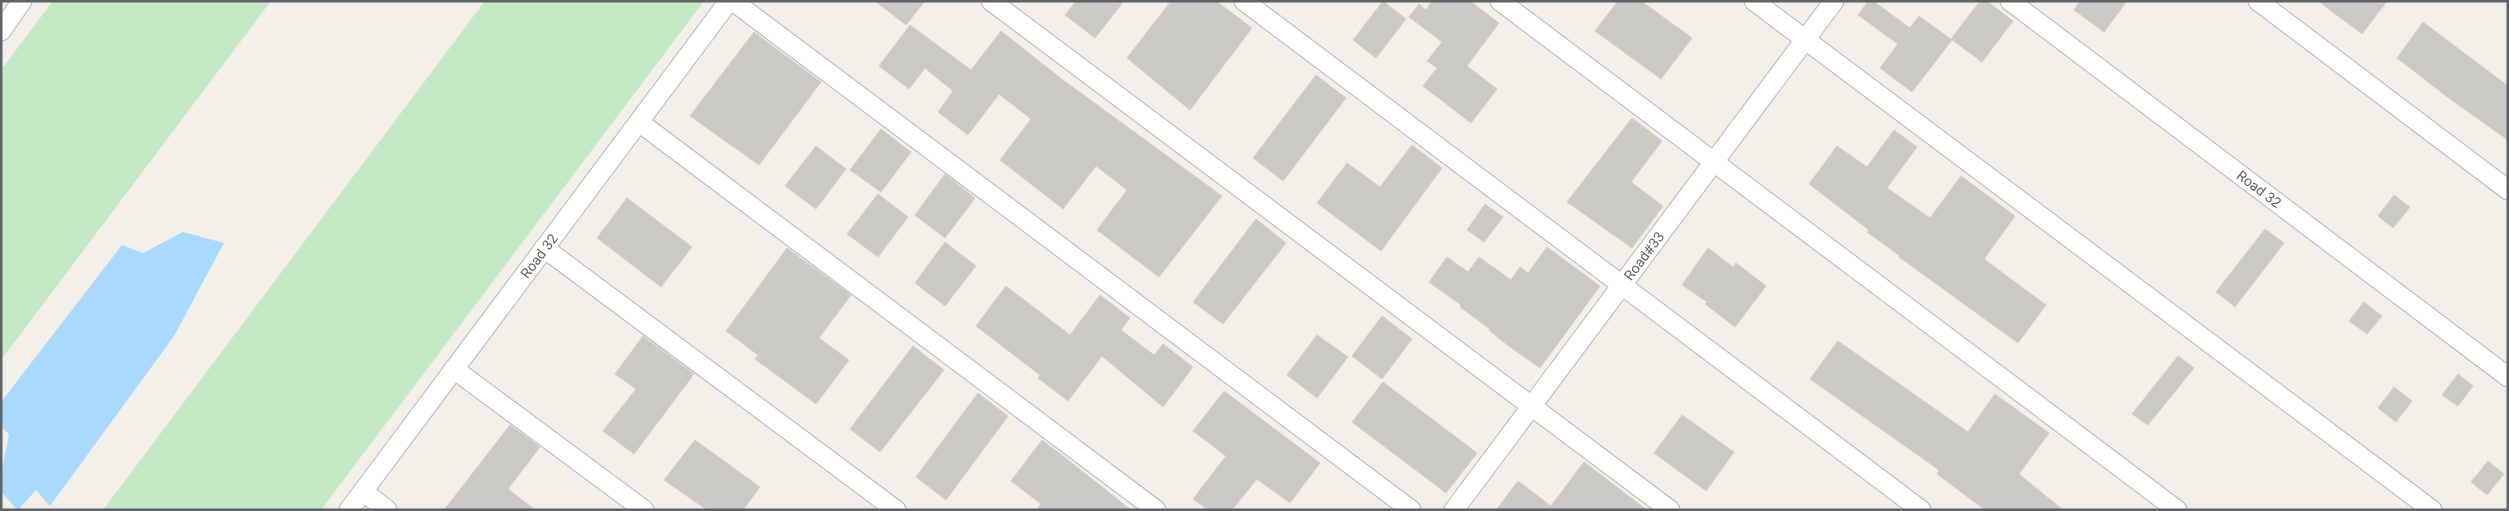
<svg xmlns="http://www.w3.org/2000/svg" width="2509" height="511" viewBox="0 0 2509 511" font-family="Roboto,sans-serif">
<rect width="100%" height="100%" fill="#f1efe8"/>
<!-- green -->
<g fill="#c5e8c5">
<path d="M53,1H271L1,360V70Z"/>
<path d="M485,1H704L321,510H103Z"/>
</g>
<!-- water -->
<path fill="#aadaff" d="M183,232L224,243L174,336L50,506L36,490L18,510L1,492V474L9,434L1,427V402L122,245L143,253Z"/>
<!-- building -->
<g fill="#cccac5" stroke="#d6d1c6">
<path d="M875,1H925L906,25Z"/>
<path d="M1076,1H1124L1095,38L1065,15Z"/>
<path d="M1171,1H1216L1252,28L1190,110L1127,58Z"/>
<path d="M1383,1L1406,19L1376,58L1353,40Z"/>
<path d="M1432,1H1470L1499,23L1467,66L1497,89L1471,123L1423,86L1437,68L1427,61L1442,42L1409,17L1419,4L1426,10Z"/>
<path d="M1618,1H1641L1692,38L1661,79L1595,31Z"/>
<path d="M1868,1H1873L1910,28L1919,16L1952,40L1912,92L1880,68L1898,44L1858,15Z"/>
<path d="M1980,1H1987L2013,21L1982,62L1951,39Z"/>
<path d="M2080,1H2127L2104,32L2074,10Z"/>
<path d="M2318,1H2387L2362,34Z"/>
<path d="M2423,22L2508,86V140L2450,99L2397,58Z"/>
<path d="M910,25L971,70L1001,31L1063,80L1222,196L1159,277L1097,230L1127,190L1096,166L1063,209L1000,160L1031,119L999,94L968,135L938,112L953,91L925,68L909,89L879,66Z"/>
<path d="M754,32L821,82L759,165L690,116Z"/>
<path d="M1316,75L1346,98L1283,181L1253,158Z"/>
<path d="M1632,118L1662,141L1631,182L1663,206L1632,248L1567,202Z"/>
<path d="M881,129L911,152L881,192L850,170Z"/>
<path d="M1894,130L1917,147L1887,188L1930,218L1961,176L2015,216L1984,259L2046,305L2018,343L1899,257L1900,256L1867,232L1869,230L1809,184L1837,146L1867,167Z"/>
<path d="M1412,145L1442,168L1381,251L1317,203L1347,163L1380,187Z"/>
<path d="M816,146L846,169L816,209L785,186Z"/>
<path d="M945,174L975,198L945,238L915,215Z"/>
<path d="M878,194L908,217L878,257L847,234Z"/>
<path d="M2394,195L2410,207L2393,228L2378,216Z"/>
<path d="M627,198L692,247L661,287L597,238Z"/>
<path d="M1485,204L1503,217L1484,242L1467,230Z"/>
<path d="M1256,219L1286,243L1223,324L1193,302Z"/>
<path d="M2265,229L2284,243L2235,307L2216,292Z"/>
<path d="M945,242L976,266L945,306L915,283Z"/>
<path d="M1547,247L1600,286L1540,368L1506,344L1489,330L1490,329L1460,307L1461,305L1429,282L1447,257L1468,272L1479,257L1511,280L1520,267L1528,273Z"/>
<path d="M787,248L851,295L819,338L849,360L816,404L755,359L758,355L726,331Z"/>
<path d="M1708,248L1733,267L1736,263L1766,286L1735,327L1705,304L1707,302L1682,285Z"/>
<path d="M1006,286L1070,335L1100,295L1130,318L1121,330L1154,355L1163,344L1193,367L1163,407L1102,356L1068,401L1038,378L1040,375L976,326Z"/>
<path d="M2364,302L2382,316L2367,334L2349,321Z"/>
<path d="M1382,316L1412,339L1382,379L1352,356Z"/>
<path d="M1317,335L1348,357L1317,398L1287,375Z"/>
<path d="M643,336L694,374L634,454L603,431L636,389L615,374Z"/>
<path d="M1838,341L1968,432L1995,394L2049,433L2019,474L2063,510H1985L1937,474L1939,470L1810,379Z"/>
<path d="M913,346L944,370L880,452L850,429Z"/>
<path d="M2178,356L2194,368L2148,425L2132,414Z"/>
<path d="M2458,374L2473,386L2458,406L2442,395Z"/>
<path d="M1383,382L1477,453L1446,493L1352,422Z"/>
<path d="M2394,387L2412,401L2396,422L2378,408Z"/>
<path d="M1224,391L1320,463L1290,503L1257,479L1232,510H1208L1193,499L1226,456L1193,431Z"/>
<path d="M978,393L1008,416L946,500L916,477Z"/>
<path d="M1682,415L1734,452L1706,491L1654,453Z"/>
<path d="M510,425L540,447L508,489L535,510H444Z"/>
<path d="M695,440L760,487L743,510H707L664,480Z"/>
<path d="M1042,440L1072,463L1131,510H1037L1041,504L1011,481Z"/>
<path d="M2488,461L2504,474L2487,495L2471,482Z"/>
<path d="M1584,462L1647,510H1496L1518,481L1551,506Z"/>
</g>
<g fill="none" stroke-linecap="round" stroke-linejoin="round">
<defs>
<g id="minor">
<path d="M733,1L1411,510"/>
<path d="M991,1L1670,510"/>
<path d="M1244,1L1921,510"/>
<path d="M1500,1L2177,510"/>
<path d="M1754,1L2432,510"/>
<path d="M2010,1L2508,377"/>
<path d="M2258,1L2508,190"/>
<path d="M1,31L22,1"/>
<path d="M639,122L1156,510"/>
<path d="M544,248L896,510"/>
<path d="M454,369L644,510"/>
<path d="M363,491L387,510"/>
<path d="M349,510L729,1"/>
<path d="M1454,510L1834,1"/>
</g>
</defs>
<!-- minor casing -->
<use href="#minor" stroke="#b5b8bc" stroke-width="21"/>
<!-- minor -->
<use href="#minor" stroke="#fff" stroke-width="19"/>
</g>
<g text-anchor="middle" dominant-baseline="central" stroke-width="4" stroke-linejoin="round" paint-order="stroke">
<!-- street labels -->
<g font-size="14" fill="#5f6368" stroke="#fff">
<text transform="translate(2259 189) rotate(37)">Road 32</text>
<text transform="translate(539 256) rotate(-53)">Road 32</text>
<text transform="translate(1644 256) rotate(-53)">Road#33</text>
</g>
</g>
<!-- border -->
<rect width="2509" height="511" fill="none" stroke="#5f6368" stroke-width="5"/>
</svg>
